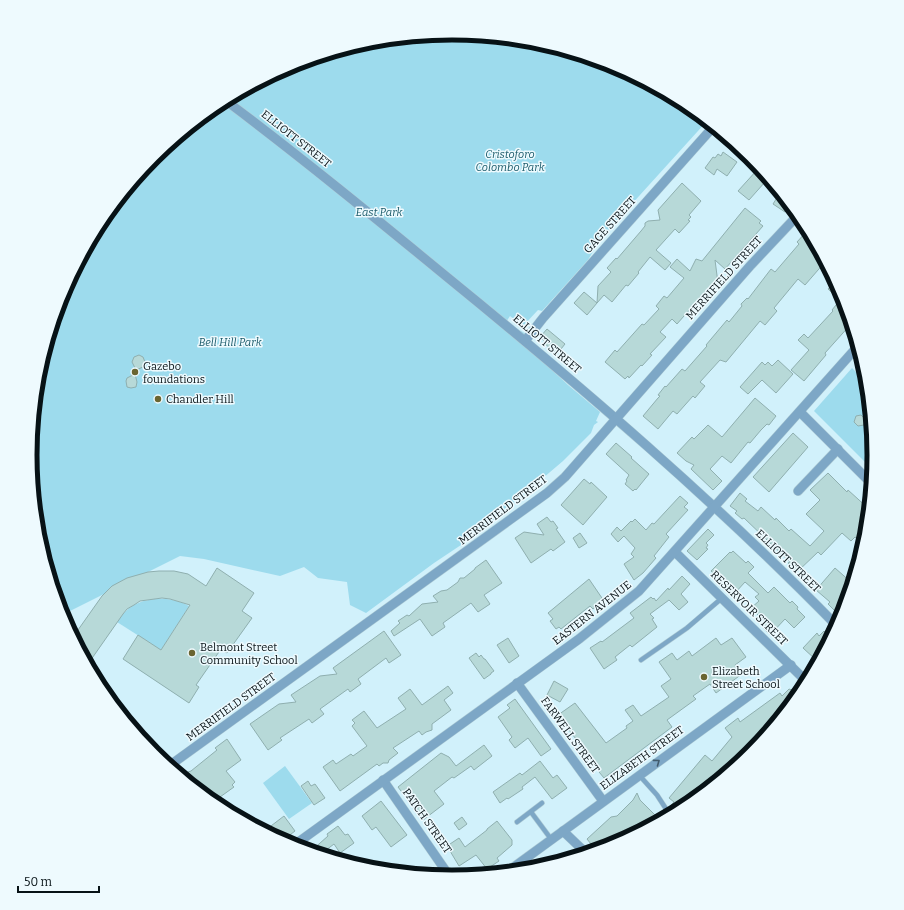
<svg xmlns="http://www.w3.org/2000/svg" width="904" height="910" viewBox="0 0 904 910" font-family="Bitter,serif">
<rect width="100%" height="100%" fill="#d1f1fb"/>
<!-- green -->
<g fill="#9ddbed">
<path d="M452,33L535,41L614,65L677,99L689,107L693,113L707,121L601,238L588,260L542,311L538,310L523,326L510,316L506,322L526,334L540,359L568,385L600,412L596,421L598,422L594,425L591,433L563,461L476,535L434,563L366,613L350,605L347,582L318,578L304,567L280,576L204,559L180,556L66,613L63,618L38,537L30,455L38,372L62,293L101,220L154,156L218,104L291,65L370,41Z"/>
<path d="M852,368L867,383L874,456L866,463L814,411Z"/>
<path d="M154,599C167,598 178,600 189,606L161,650L117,622C128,606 136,602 154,599Z"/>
<path d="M285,766L312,803L289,819L263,783Z"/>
</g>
<!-- building -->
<g fill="#b7d9d8" stroke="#8fafaf">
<path d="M723,152L737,162L727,176L717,169L714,175L705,168L713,157L715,158L718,154L721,156Z"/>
<path d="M757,170L766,176L765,182L749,200L738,191Z"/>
<path d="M682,183L701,201L689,215L691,217L688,220L690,221L679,233L675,229L656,250L671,263L665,270L650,257L638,272L639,273L628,286L626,285L612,302L604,295L597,303L598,286L611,272L607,268L616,258L617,259L641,231L645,226V223L648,221L660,220L658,210Z"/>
<path d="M780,193L790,205L785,212L773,204Z"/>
<path d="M745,208L761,221L759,223L763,226L725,269L715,260L718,283H713L677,324L672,319L660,332L666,337L650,354L652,355L642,366L641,365L629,378L628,376L625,379L605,362L615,350L617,352L642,324L644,325L659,309L656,306L664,296L667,298L684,278L670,267L677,259L690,271L696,259L702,261Z"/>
<path d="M806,232L811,236L825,262L805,285L798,279L774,308L777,311L765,325L760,321L726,362L720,360L700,382L705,386L695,398L693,396L677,414L673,411L658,429L643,416L658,398L660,396L658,395L665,386L666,387L682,369L685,371L707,346L706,345L727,320L729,322L742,306L741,304L747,298L748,299L771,269L775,272L799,244L797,242Z"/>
<path d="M835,281L842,294L851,324L825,353L826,355L804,381L791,370L809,350L798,340L804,334L808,338L833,311L832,310L840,300L828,289Z"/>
<path d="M584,292L597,303L587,315L574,303Z"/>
<path d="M547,329L565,344L557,354L544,343L545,342L540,337Z"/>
<path d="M139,355L143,357L145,362L143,367L136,370L132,362L134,357Z"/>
<path d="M778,360L793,374L776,393L762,380L748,394L740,387L762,362L765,365L768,362L772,366Z"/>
<path d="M135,374L137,382L136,387L131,388L127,387L126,381L127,378Z"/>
<path d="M755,398L776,416L769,425L767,424L761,430L750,443L748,442L731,463L722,456L710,469L722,481L713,490L691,469L694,465L686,461L677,453L692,437L694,439L708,425L722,437Z"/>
<path d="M861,415L865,419L864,425L858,426L854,422L856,416Z"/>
<path d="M793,433L808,447L769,492L753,477Z"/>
<path d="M616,443L632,457L631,458L649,474L636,490L635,489L633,491L625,484L627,481L626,480L629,475L606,454Z"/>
<path d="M828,473L847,492L848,490L869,509L866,536L862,540L860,539L859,540L855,537L851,541L842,533L821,555L818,552L797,572L788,563L790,562L744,518L742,519L735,513L737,511L730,506L740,493L747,499L745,501L758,511L761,507L775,520L776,518L789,531L791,529L810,546L824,531L806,514L820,500L810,490Z"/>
<path d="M584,479L590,484L591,482L607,497L583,525L561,505Z"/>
<path d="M680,496L688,503L684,507L688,510L666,534L669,537L654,556L656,558L643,573L634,580L624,564L634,557L631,554L635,548L624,536L618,542L611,534L617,527L621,531L631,521L632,522L635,519L646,530L652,523L654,524Z"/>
<path d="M547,517L551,522L553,521L558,528L556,529L565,542L553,551L551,549L531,563L515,538L524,532L544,535L537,524Z"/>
<path d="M708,529L714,535L706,543L708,545L706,548L708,549L697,560L687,551Z"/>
<path d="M580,533L587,543L579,548L573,538Z"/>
<path d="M733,551L746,563L748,561L754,567L748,573L768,593L774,587L790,603L792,601L798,607L797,609L805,617L794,628L785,619L770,635L762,627L766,623L751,608L759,601L755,597L759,594L745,582L735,593L711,571L730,552L731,553Z"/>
<path d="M486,560L502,583L484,595L490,604L478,612L471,603L443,623L445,627L432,636L420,619L394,636L391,631L400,623L398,621L407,615L409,616L422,604L438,602L433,596L441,591L447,590L458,582L460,578H464L475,569V568Z"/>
<path d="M217,568L254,593L242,611L252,618L227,653L221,649L196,685L199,687L189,703L123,659L138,635L161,650L190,605L170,599L162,598L140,601L134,605L127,609L123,614L88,664L73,637L102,596L112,586L127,578L148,572L159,571H174L188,574L206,586Z"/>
<path d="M835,568L852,583L845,605L837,613L828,604L830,602L816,590Z"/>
<path d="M682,576L690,584L681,594L688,602L679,610L669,600L650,614L654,618L652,619L657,627L632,647L630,645L615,657L617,660L604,669L590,648L601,641L602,642L634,618L630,613L651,597L653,599L654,598L656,601L668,588L669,590Z"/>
<path d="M589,579L604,601L593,609L590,606L561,629L559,627L556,629L550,621L553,619L548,613Z"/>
<path d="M384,631L401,655L389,663L386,658L358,679L361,684L350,692L348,689L320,709L324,714L312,723L309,719L280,738L282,740L268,750L250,724L279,704L296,702L291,695L320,676L337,674L333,668Z"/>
<path d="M824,631L830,637L827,639L829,640L820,649L823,651L815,659L803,648L817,633L819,636Z"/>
<path d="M508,638L519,656L509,663L497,645Z"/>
<path d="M716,638L721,645L732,638L746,657L735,665L742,674L716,693L710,684L693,696L696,699L667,720L672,727L604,778L590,761L593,759L581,744L580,745L576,743V739L572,734L558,715L575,703L606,743L627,728L626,726L633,721L625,710L633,705L641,716L669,697L661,686L671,679L659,662L672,653L677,660L689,651L692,656Z"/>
<path d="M476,653L479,657L481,655L484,659H485L494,671L491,673V674L484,679L469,658Z"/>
<path d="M554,681L568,689L560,702L547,695Z"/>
<path d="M448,686L453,693L444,700L451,710L432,724V730L426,732L422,735L419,731L393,748L398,753L389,760L388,763H383L379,766L377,764L340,791L323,767L333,760L336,764L351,754L353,756L367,746L352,726L355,723L352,720L364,711L377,728L406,709L398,698L410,689L422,705Z"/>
<path d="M789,689L800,693L772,727L749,744L750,746L742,754L745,758L733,768L731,766L720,779L686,806L677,811L670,806L674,802L669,798L705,755L712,761L732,737L725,728L738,718L740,722L780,693L782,696Z"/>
<path d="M515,699L551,749L541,756L528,738L515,748L509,740L512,737L498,717L510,708L507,705Z"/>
<path d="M227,739L241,760L226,771L235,782L232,785L234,787L213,802L199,782L196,784L192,780L188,778V772L191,771L217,750L215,748Z"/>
<path d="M484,745L492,756L474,770L471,766L454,778L452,777L434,791L444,804L423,820L398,787L441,753L449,757L456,766Z"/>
<path d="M540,761L553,778L557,775L567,788L552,799L535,777L522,787L523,789L508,799L507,798L500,803L493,792L520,773L522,775Z"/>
<path d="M308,781L311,786L315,784L325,798L314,805L301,786Z"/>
<path d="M637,793L640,800L655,815L637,832L623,840L617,834L606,847L597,850L591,846V844L587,839L611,817L617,816L633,800Z"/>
<path d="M381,801L407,835L391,847L376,827L372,830L362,816Z"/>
<path d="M284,816L295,831L282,841L272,835L267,829Z"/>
<path d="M462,817L467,824L459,830L454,823Z"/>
<path d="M497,821L512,840V845L497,858L499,861L487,869L476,855L459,866L447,846L459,838L465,847L487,830V829Z"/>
<path d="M338,826L345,835L348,834L354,843L340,853L334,844L321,854L311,851L328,836L327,834Z"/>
</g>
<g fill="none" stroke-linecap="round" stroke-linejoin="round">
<defs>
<g id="lane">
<path d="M641,660L687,628L722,598"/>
<path d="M639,775L657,795L670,815"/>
<path d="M531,812L551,839"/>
<path d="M517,822L542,803"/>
</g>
<g id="street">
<path d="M225,100C301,157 374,217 447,277C582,387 715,501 837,626"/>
<path d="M525,341L543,318L714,126"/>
<path d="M800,412L871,483"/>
<path d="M798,491L838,449"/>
<path d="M675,552L807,682"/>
<path d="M517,683L603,801"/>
<path d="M169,766L547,493L565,477L750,266L798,215"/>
<path d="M383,780L450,877"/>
<path d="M563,831L586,853"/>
<path d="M293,846L579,639L639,591L858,346"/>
<path d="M507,872L791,665"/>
</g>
</defs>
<!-- lane casing -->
<use href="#lane" stroke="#b1cdd6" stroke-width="5.5"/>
<!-- street casing -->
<use href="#street" stroke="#b1cdd6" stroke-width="10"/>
<!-- lane -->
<use href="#lane" stroke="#7da7c6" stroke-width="4.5"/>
<!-- street -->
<use href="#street" stroke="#7da7c6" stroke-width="9"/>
</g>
<!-- one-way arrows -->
<defs><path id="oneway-chevron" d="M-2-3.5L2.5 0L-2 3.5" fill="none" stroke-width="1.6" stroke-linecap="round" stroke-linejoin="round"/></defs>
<use stroke="#425c6e" href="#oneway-chevron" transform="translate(657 762) rotate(-36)"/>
<!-- markers -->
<g fill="#6a6531" stroke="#eefafe" stroke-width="1.5">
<circle cx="135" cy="372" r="4"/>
<circle cx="158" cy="399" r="4"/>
<circle cx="192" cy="653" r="4"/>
<circle cx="704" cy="677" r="4"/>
</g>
<g text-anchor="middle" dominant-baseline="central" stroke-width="3" stroke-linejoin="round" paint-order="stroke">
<!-- street labels -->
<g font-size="11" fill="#071216" stroke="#eefafe">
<text transform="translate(296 139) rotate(38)">ELLIOTT STREET</text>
<text transform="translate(610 225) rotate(-48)">GAGE STREET</text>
<text transform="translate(724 278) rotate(-48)">MERRIFIELD STREET</text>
<text transform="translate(547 344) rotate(40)">ELLIOTT STREET</text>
<text transform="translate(503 510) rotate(-37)">MERRIFIELD STREET</text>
<text transform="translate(788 561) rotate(44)">ELLIOTT STREET</text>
<text transform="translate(749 608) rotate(44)">RESERVOIR STREET</text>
<text transform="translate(592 613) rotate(-38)">EASTERN AVENUE</text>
<text transform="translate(231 707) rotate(-36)">MERRIFIELD STREET</text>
<text transform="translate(570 735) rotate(54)">FARWELL STREET</text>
<text transform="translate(642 758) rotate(-36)">ELIZABETH STREET</text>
<text transform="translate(427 821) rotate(55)">PATCH STREET</text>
</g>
<!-- park labels -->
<g font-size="11" font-style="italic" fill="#1b5b6b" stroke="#eefafe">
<text x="510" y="154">Cristoforo<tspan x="510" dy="13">Colombo Park</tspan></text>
<text x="379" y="212">East Park</text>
<text x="230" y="342">Bell Hill Park</text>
</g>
<!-- poi labels -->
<g font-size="11" fill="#071216" stroke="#eefafe" text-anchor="start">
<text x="143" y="366">Gazebo<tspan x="143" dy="13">foundations</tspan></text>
<text x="166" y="399">Chandler Hill</text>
<text x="200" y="647">Belmont Street<tspan x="200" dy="13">Community School</tspan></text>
<text x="712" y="671">Elizabeth<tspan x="712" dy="13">Street School</tspan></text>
</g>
</g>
<!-- crop -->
<path d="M0 0H904V910H0ZM37 455a415 415 0 1 1 830 0a415 415 0 1 1-830 0Z" fill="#eefafe" fill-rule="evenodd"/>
<path fill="none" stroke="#071216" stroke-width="5" d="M37 455a415 415 0 1 1 830 0a415 415 0 1 1-830 0Z"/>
<!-- scale -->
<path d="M18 886v6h81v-6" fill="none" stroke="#071216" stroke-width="2"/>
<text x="24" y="886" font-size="12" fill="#071216" stroke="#eefafe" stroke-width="3" paint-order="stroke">50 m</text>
</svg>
